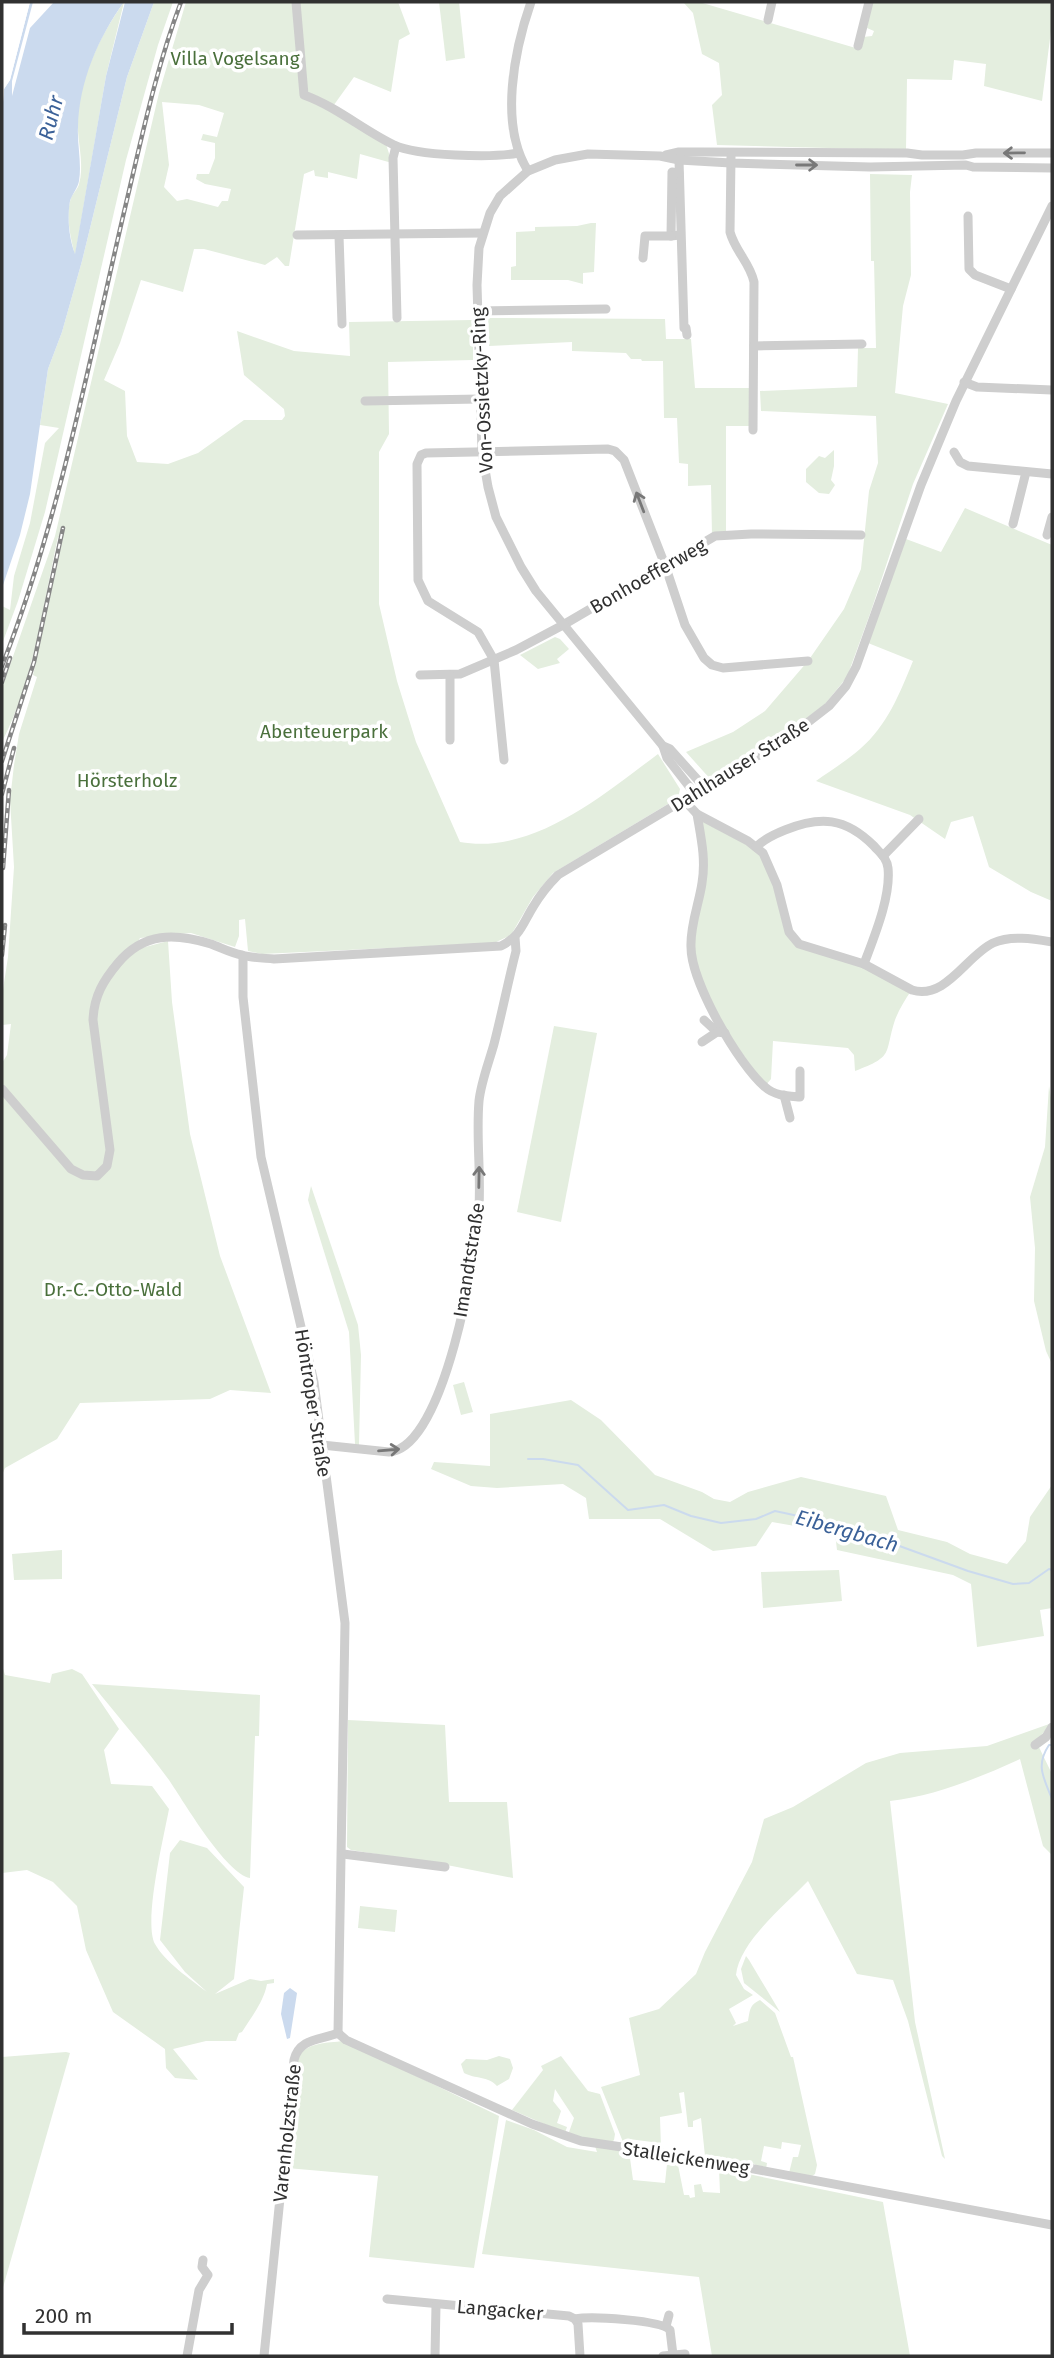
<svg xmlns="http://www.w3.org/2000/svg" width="1054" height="2358" viewBox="0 0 1054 2358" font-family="'Fira Sans',sans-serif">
<rect width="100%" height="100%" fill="#fff"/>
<!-- green -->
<g fill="#e4eedf" fill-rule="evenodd">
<path d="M124,2L106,76L75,256C71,238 65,216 71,198C73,193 78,189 79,184C84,168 79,147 78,131C75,86 99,37 124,2Z"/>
<path d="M154,2H173L158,45L126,160L45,512L18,601L2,644V606L10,610L14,576L30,523L45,443L59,428L40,425L48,369L62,332L82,261L127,77Z"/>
<path d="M186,2H398L410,34L399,40L391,92L354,77L331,109L386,144L392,163L360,154L357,179L328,172V178L315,176L314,170L304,174L289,266H285L277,257L265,265L204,249H194L183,292L141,280L120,343L104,380L125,391L127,436L137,462L168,464L198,453L244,420H282L285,416L284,409L244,375L237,331L294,351L350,356L349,322L473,320V360L388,362L389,434L379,452V604L397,681L416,742L460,842C533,855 603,795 658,754L680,789L678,798L553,873L533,897L511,935L494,943L262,954L248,951L245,919L239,920V936L235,947L191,933L140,938L134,950L168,941L172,1002L190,1134L220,1256L271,1393L230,1390L210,1399L80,1403L57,1439L5,1468L2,1475V1063L7,1055L11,1024L2,1025V996L8,957L14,867L10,800L14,765L19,734L37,677L33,675L63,538L58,537C43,605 34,680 2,742V688L55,536L159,93ZM162,102L199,105L224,113L217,137L203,134L201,140L215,143V158L209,174H197L196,179L205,184L231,189L228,201H222L218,207L187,199L177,201L164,187L169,165Z"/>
<path d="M439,2H459L465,58L446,61Z"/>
<path d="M683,2H699L859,49L863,37L872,36L874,31L867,28L871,2H1052V23L1042,101L984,86L986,64L954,60L952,80L907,79L906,150L717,145L712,105L722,95L719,63L702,54L693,13Z"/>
<path d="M870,174L912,175L910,192L911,275L903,306L895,393L948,404L913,484L871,611L847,677L825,704L785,735L712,781L686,752L733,732L765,711L808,661L844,609L861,569L869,491L878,463L876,416L761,411L760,391L857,387L858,348H876L874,261H871Z"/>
<path d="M591,223H596L594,272L583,273V284L568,280H511V267L516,266V232L535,231V227L577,226Z"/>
<path d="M488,318L665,319L666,339H691L695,388H753L752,426H726V535H712L711,485L688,486V464L679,463L677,418H664L663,361H642L641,359H631L626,353L572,351V342L489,346Z"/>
<path d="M834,450V466L831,480L835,485L829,494L819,493L806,482V469L819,456L825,458Z"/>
<path d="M965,508L1052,545V901L1031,892L989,867L973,816L951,822L945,839L910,815L816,781C830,771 846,761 860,749C887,726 900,693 913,661L868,643L906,539L941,552Z"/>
<path d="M555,637L560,639L569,649L557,659L560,663L538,669L520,655Z"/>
<path d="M698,815L762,853L792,939L865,965L911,991C905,1000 899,1009 895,1020C884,1054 895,1056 855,1071L854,1055L848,1048L773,1041L771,1079L765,1086L713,1012L691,948L703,885Z"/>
<path d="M554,1026L597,1033L561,1222L517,1212Z"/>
<path d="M1049,1086L1052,1104V1364L1046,1351L1034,1301L1035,1248L1030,1197L1045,1147Z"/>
<path d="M311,1186L358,1325L361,1355L359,1445L355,1444L349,1332L308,1200Z"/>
<path d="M464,1382L473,1412L461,1415L453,1385Z"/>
<path d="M571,1400L601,1420L655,1475L702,1492L714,1499L730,1502L748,1492L801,1477L886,1496L898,1530L947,1542L970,1554L1007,1564L1026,1541L1030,1517L1052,1485V1608L1040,1610L1044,1636L977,1647L971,1584L953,1575L837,1550L835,1533L772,1522L756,1546L713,1551L660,1519H589L586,1498L563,1484L497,1488L471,1486L431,1469L434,1462L490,1466V1414Z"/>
<path d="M62,1550V1579L14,1580L12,1554Z"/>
<path d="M839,1570L842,1601L763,1608L761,1572Z"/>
<path d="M2,1665L5,1675L50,1683L52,1674L72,1669L82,1674L119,1729L104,1750L111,1784L152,1786L169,1809C164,1836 143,1922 155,1944C165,1962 190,1979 207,1992L185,1972L160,1940L170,1853L180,1840L207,1848L244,1887L234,1979L215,1994L250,1979L261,1981L274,1979V1983L267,1984C264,2001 252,2016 242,2032L239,2033L236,2041H206L173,2049L198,2080L175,2078L166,2068L165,2049L113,2012L86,1950L77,1906L53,1882L27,1870L2,1873Z"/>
<path d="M92,1684L260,1695L259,1736H255L250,1878C226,1874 184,1802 169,1780C145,1747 117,1716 92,1684Z"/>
<path d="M348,1720L445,1725L449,1802H507L513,1878L452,1866L351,1850L347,1847Z"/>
<path d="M1052,1723L1036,1741L1052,1774V1855L1043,1846L1020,1759C978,1778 935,1796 890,1801L915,2022L945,2159L942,2156L908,2021L893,1980L857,1974L808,1881C786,1904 739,1942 736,1975L744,1989L753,1995L729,2009L736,2023L733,2026L748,2021C750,2011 749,2005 760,2000L775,2013L791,2057H793L817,2165L815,2174L812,2176L789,2173L793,2157H798L801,2145L782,2142L781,2149L764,2146L761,2161L767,2163L766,2169L756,2166L755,2164L705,2156L701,2118L693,2121V2127H688L684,2092L679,2093L682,2113L660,2117L661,2149L651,2148L652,2142L629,2139L627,2145L623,2142L601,2087L640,2075L629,2018L659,2009L696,1974L705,1952L752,1862L764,1819L793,1807L866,1763L900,1753L987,1746Z"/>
<path d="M360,1906L397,1910L395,1932L358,1928Z"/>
<path d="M746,1956L749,1960L780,2012L744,1983L741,1969Z"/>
<path d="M344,2041L499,2116L474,2268L369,2257L378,2176L287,2168L297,2057C309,2042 326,2043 344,2041Z"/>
<path d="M66,2052L70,2053L2,2291V2057Z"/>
<path d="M499,2056L510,2059L513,2068L509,2079L497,2086C488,2076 475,2079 464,2073L461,2064L466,2059L487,2060Z"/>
<path d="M561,2056L588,2091L600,2094L615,2134L614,2140L611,2143L568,2135L574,2118L555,2089L553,2101L561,2111L557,2123L567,2127L565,2133L512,2110L543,2070L541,2066Z"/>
<path d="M506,2120L534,2130L567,2147L597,2152L595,2146L629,2151L633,2180L665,2183L667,2164L678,2165L684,2195H689L690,2198L695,2197L694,2185L701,2184L703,2192L720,2193L719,2168L883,2202L910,2356H712L699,2277L482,2254Z"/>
</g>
<!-- water -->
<g fill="#cbdaee">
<path d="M30,2H33L12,81V96L30,28L54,2H124C98,38 79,82 78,127C77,145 82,163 79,181C78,188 72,194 70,201C67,218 69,238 75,254L106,76L125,2H154L127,77L82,261L62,332L48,369L30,494L20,535L2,588V115L4,89L10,80Z"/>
<path d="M290,1988L297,1993L290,2038L287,2039L281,2014L284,1993Z"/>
</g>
<!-- pier -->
<path fill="#fff" d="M23,2H30L10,80L4,89L2,115V86L6,78L24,11H18L5,52L2,55V51L15,7L22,8Z"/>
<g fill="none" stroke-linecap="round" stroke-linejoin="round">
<!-- stream -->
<g stroke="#cbdaee" stroke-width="2">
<path d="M528,1459H543L578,1465L628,1510L664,1505L691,1516L721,1523L756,1519L775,1511L831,1523L858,1536L894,1544L968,1571L1013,1584L1029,1583L1049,1569L1052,1570"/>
<path d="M1052,1745H1049C1035,1766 1044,1778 1052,1799"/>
</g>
<!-- minor -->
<g stroke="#cecece" stroke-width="9">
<path d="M296,2L304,95C337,107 363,130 394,145C417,156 493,158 518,153"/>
<path d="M768,20L772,2"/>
<path d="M858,46L869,2"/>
<path d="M396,146L393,158L397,318"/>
<path d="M666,155L679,152H703L907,153L922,155H963L976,153H1052"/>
<path d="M731,157L730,232C735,251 750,263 754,282L753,430"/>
<path d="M679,160L684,328H686L687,335"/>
<path d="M528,171C499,125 514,51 531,2"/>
<path d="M679,173L672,172L671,236L680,235"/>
<path d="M968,216L969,269L975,275L1011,289"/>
<path d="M297,235L483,233"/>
<path d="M339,236L342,324"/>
<path d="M643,258L645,236H671"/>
<path d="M477,311L606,309"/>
<path d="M754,346L862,344"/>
<path d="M964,382L977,387L1052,390"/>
<path d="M365,401L480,399"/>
<path d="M954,452L960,462L968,466L1052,474"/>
<path d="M1013,524L1026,472"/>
<path d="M1047,535L1052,517"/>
<path d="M420,675L460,674L516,650L563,625L715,536L751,534L861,535"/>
<path d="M450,675V740"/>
<path d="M663,746L667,758L695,794"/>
<path d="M504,760L494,660L478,632L428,601L418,580L417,464L421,455L426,453L608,449L615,451L624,460L665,565L685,625L704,658L712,665L723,668L808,661"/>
<path d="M705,788L670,749L663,746L536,591L521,567L496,517L488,487L482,452L477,285L479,248L490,213L500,196L528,171L555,160L588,154L660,156L679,160L731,163L870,167L966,165L973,167L1052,168"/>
<path d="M684,800L697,814L748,841L763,853L777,885L789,932L799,944L864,964L912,990C946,1000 966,956 993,943C1011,935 1034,939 1052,942"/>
<path d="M697,814C701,838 706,859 702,883C699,904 690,925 691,947C691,982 738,1064 765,1087C775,1096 788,1096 800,1097V1071"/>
<path d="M756,847C764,839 775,834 785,830C820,816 845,817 874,846C880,853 887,858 888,868C891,897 874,937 864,964"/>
<path d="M883,856L919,819"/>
<path d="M243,956V997L261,1157L314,1382L345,1623L338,2033"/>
<path d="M704,1020L717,1032L725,1033"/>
<path d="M702,1042L717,1032"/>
<path d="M2,1089L71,1169L83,1175L97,1176L107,1166L110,1150L93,1020C94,996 103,981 118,963C144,932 175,933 211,944C222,948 231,953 242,955C252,958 263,958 274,959L501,946C520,937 523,923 533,907C540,895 548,885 558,875L789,737L829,706L846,686L856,667L921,485L956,401L1052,206"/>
<path d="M784,1095L790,1118"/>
<path d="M322,1445L389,1452C445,1448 477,1253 479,1207C481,1172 476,1136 479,1101C481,1082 489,1062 494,1044C502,1013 508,982 516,951L515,937"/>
<path d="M1035,1745L1046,1737L1052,1727"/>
<path d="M343,1854L445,1867"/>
<path d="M338,2033L346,2040L532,2124L581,2141L690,2157L1052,2225"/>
<path d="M387,2299L569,2316L575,2319L578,2324L580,2356"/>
<path d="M575,2319C591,2316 661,2320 670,2330L673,2355"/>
<path d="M666,2326L669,2315"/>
<path d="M187,2356L199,2290L208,2275L202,2267L203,2260"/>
<path d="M264,2356L294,2060C299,2038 321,2040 338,2033"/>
<path d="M435,2356L436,2305"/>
<path d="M663,2356L685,2354"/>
</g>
<defs>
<g id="rail">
<path d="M2,666C62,513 91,350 129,191C144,127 158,63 181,2"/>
<path d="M2,682L10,658"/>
<path d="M2,761L34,662L63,528"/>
<path d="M2,794L14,748"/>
<path d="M3,868L9,790"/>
<path d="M2,955L5,925"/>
</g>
</defs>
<!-- rail casing -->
<use href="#rail" stroke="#868686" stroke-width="4.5"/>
<!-- rail -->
<use href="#rail" stroke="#fff" stroke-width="2" stroke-dasharray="5" stroke-linecap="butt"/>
</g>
<!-- one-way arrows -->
<defs><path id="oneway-shaft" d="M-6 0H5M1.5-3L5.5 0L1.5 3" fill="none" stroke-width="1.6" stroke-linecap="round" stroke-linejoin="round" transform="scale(1.75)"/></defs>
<g stroke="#787878">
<use href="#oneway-shaft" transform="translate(1014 153) rotate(179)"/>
<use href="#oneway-shaft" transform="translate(807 165)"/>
<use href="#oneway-shaft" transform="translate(640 502) rotate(-111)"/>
<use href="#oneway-shaft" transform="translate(479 1177) rotate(-89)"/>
<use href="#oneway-shaft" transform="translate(389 1450) rotate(-5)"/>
</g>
<g text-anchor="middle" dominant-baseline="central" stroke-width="7" stroke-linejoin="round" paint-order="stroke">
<!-- park labels -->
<g font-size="19" fill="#4a703c" stroke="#fff">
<text x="235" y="58">Villa Vogelsang</text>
<text x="324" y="731">Abenteuerpark</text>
<text x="127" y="780">Hörsterholz</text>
<text x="113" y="1289">Dr.-C.-Otto-Wald</text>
</g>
<!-- street labels -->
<g font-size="19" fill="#313131" stroke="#fff">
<text transform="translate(482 390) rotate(-93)">Von-Ossietzky-Ring</text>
<text transform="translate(648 576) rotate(-30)">Bonhoefferweg</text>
<text transform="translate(740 765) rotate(-32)">Dahlhauser Straße</text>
<text transform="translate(469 1260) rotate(-81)">Imandtstraße</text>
<text transform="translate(313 1403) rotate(81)">Höntroper Straße</text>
<text transform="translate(287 2133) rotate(-84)">Varenholzstraße</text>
<text transform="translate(686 2158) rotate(9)">Stalleickenweg</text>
<text transform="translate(500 2310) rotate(5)">Langacker</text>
</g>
<!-- water labels -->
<g font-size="21" font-style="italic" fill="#3b6198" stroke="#fff">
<text transform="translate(51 118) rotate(-75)">Ruhr</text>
<text transform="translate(847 1531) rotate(16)">Eibergbach</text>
</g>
</g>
<!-- border -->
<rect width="1054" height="2358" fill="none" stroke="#313131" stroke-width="7"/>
<!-- scale -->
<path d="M24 2323v10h208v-10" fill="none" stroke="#313131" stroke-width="3.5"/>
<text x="35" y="2323" font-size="21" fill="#313131" stroke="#ffffff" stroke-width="5" paint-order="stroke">200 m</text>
</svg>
